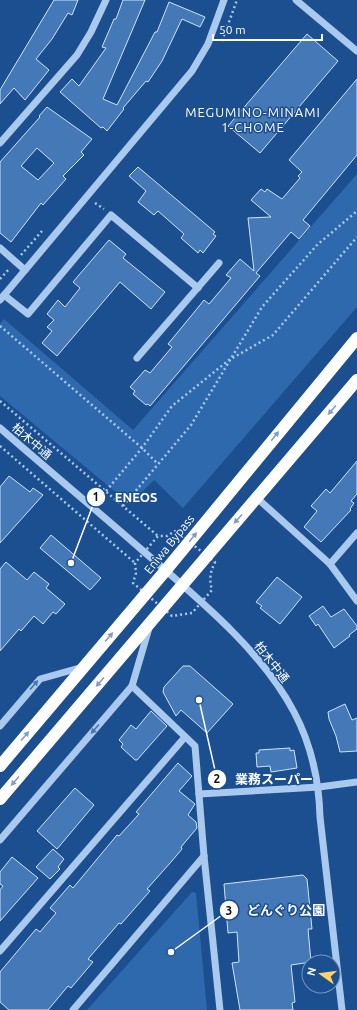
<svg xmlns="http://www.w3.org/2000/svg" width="357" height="1010" viewBox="0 0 357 1010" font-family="Ubuntu,'Noto Sans JP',sans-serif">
<rect width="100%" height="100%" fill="#1b4f8f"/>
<!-- green -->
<g fill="#2e69ad">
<path d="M357,174V307L183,508L154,480L130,504L0,396V324L4,319L133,430Z"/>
<path d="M192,892L196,893L207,1010H87Z"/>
</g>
<!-- building -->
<g fill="#4478b7" stroke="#cfe3fa" fill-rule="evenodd">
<path d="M54,0H78L72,15L68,13L52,39L36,59L49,70L25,100L14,88L0,104V90Z"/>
<path d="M123,0H145L103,99L117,105L155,32H157L169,2L205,17L200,27L182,19L162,61L148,82L146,81L123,108L124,109L107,131L103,127L101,128L60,92L72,79L79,86L106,48L102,47L114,19H116Z"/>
<path d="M307,34L338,61L260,153L228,126Z"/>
<path d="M357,79V155L303,220L310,226L299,239L291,232L256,273L260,276L150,406L148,404L146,405L133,394L135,391L130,387L145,370L150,373L172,347L168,344L196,310L204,300L209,304L231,278L226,275L240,259L254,271L248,218L271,217L251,200L261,189L265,192L267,189L282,199L300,178L298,176L302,172L289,160Z"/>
<path d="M47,107L92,139L81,152L84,155L63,176L66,179L43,205L41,203L11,242L0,233V162L40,117L39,116ZM37,148L54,163L38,180L21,166Z"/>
<path d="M138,167L215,232L213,234L216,236L203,253L200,250L198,253L181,238L184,234L158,211L154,215L138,202L146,191L129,176Z"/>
<path d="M109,240L126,254L123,258L165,292L151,309L120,282L57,356L42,343L52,331L47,327L54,320L47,314L58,300L65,307L80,288L73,282Z"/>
<path d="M357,461V494L351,501L354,503L350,509L351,510L321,542L304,527L317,511L311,506L326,489L330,493Z"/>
<path d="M9,476L30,492L33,488L43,495L0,543V487Z"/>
<path d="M51,535L101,578L90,590L40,548Z"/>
<path d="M6,562L27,580L34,572L49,584L46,588L65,604L56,614L53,612L43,624L34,616L21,631L19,629L0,651V569Z"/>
<path d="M277,577L302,597L280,624L260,608L262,606L256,602Z"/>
<path d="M323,606L331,617L344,609L357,626V629L349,635L350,636L334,648L318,624L316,626L309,616Z"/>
<path d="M183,666H190L233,704L207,733L181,710L176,716L163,692L164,687Z"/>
<path d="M345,704L352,720L357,718V751L340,752L336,736L329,719L328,712Z"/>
<path d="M151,711L167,726L137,760H135L121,747L123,744L119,740L131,725L136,729Z"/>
<path d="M290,748V751L294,750L297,768L271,772L270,766L257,767L256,753H259V750Z"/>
<path d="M178,763L192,776L179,791L195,804L188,815L196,822L197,828L181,847L182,849L171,862L147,889L150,891L121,924L119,923L88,959L93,962L71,988L68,986L48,1010H9L0,1002V972L36,929L40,932L56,913L50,908L70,885L73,888L117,835L119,836L139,814L136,812Z"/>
<path d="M75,788L94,805L57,849L37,831Z"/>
<path d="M53,849L64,859L58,867L60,869L50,879L36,867Z"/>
<path d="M12,857L38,878L0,921V890L3,886L0,884V872Z"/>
<path d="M303,875L307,879L312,929H308L311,962L291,965L295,1002L292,1003L293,1010H240L232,963L239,962L237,932L228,933L224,884Z"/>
</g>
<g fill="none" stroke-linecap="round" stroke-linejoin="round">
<!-- path -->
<g stroke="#a9c9ee" stroke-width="2.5" stroke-dasharray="2 3" stroke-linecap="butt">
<path d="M222,41L237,0"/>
<path d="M95,203L104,209"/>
<path d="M21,255L42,231"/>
<path d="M0,279L9,269"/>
<path d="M0,326L142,448L158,464"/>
<path d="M0,401L158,536"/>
<path d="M0,446L135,563"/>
<path d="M106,491L142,448L172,406L229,360L273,335L357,237"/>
<path d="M123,506L191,425L262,307L317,245L357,211"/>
<path d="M175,531L215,562C210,573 209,579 212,590L192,613L172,616L133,583L136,573L135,563L158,536H167Z"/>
</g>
<!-- minor -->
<g stroke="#a9c9ee" stroke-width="7">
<path d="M296,0L357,51"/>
<path d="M0,143L77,55L91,32L106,0"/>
<path d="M0,248L25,270"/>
<path d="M4,295L28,314L111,215L198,288"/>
<path d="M0,300L192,71L208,44L224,0"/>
<path d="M137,358L219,263"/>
<path d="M0,428C47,469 95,509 142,550C195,596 261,649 294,712C311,744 319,781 320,817L342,1010"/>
<path d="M257,498L330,564L357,601"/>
<path d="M330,564L357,533"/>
<path d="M132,686L195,746L204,856L220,1010"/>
<path d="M0,726L40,679L83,667"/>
<path d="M199,794L319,787L357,782"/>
<path d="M0,840L132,686L149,628"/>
<path d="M0,951L185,737"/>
<path d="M73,1010L204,856"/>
</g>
<!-- highway -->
<g stroke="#fff" stroke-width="12">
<path d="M0,766L166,570L357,338"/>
<path d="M0,799L357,380"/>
</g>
</g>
<!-- one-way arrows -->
<defs><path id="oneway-solid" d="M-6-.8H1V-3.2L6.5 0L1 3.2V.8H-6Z"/></defs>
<g fill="#829ec1">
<use href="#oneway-solid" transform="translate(332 410) rotate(130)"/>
<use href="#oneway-solid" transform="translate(275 436) rotate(-51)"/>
<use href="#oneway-solid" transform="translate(238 519) rotate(132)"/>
<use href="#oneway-solid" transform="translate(193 537) rotate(-51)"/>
<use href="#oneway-solid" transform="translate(109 637) rotate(-50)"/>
<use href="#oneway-solid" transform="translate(100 682) rotate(131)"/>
<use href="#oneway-solid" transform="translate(25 736) rotate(-50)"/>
<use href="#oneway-solid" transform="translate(15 781) rotate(131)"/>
</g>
<g fill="#4674ac">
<use href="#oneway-solid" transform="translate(34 685) rotate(-49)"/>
<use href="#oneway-solid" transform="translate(95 729) rotate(131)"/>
</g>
<g text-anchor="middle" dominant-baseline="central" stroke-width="3" stroke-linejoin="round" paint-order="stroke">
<!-- street labels -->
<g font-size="12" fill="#fff" stroke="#1b4f8f">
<text transform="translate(32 441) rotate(41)">柏木中通</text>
<text transform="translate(169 544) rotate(-51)">Eniwa Bypass</text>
<text transform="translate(272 662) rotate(52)">柏木中通</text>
</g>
<!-- neighbourhood labels -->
<g font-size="13" letter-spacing="1" fill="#fff" stroke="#1b4f8f">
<text x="253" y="112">MEGUMINO-MINAMI<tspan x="253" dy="15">1-CHOME</tspan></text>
</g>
</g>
<!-- callouts -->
<path fill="none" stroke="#fff" stroke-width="1.5" d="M71 563L96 497M199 700L217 779M171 952L229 910"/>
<g fill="#fff" stroke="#1b4f8f" stroke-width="1.5">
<circle cx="71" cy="563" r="4"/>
<circle cx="199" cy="700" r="4"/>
<circle cx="171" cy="952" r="4"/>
<circle cx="96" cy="497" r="10"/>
<circle cx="217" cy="779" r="10"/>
<circle cx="229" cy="910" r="10"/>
</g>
<g font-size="12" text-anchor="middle" font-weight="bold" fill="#111">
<text x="96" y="501">1</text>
<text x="217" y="783">2</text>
<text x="229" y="915">3</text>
</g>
<g font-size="13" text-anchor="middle" font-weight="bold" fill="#fff" stroke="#1b4f8f" stroke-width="3" stroke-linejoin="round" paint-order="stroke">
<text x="136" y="502">ENEOS</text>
<text x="274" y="784">業務スーパー</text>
<text x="286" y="915">どんぐり公園</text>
</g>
<!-- north arrow -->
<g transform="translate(321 974) rotate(284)"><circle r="19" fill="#1b4f8f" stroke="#7695bc"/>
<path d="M0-3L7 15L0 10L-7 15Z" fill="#ffd166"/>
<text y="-6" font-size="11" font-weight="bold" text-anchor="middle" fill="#ffffff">N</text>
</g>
<!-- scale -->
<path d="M213 34v6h109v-6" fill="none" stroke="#ffffff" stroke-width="2"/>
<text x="219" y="34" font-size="12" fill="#ffffff" stroke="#1b4f8f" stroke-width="3" paint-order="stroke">50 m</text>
</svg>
